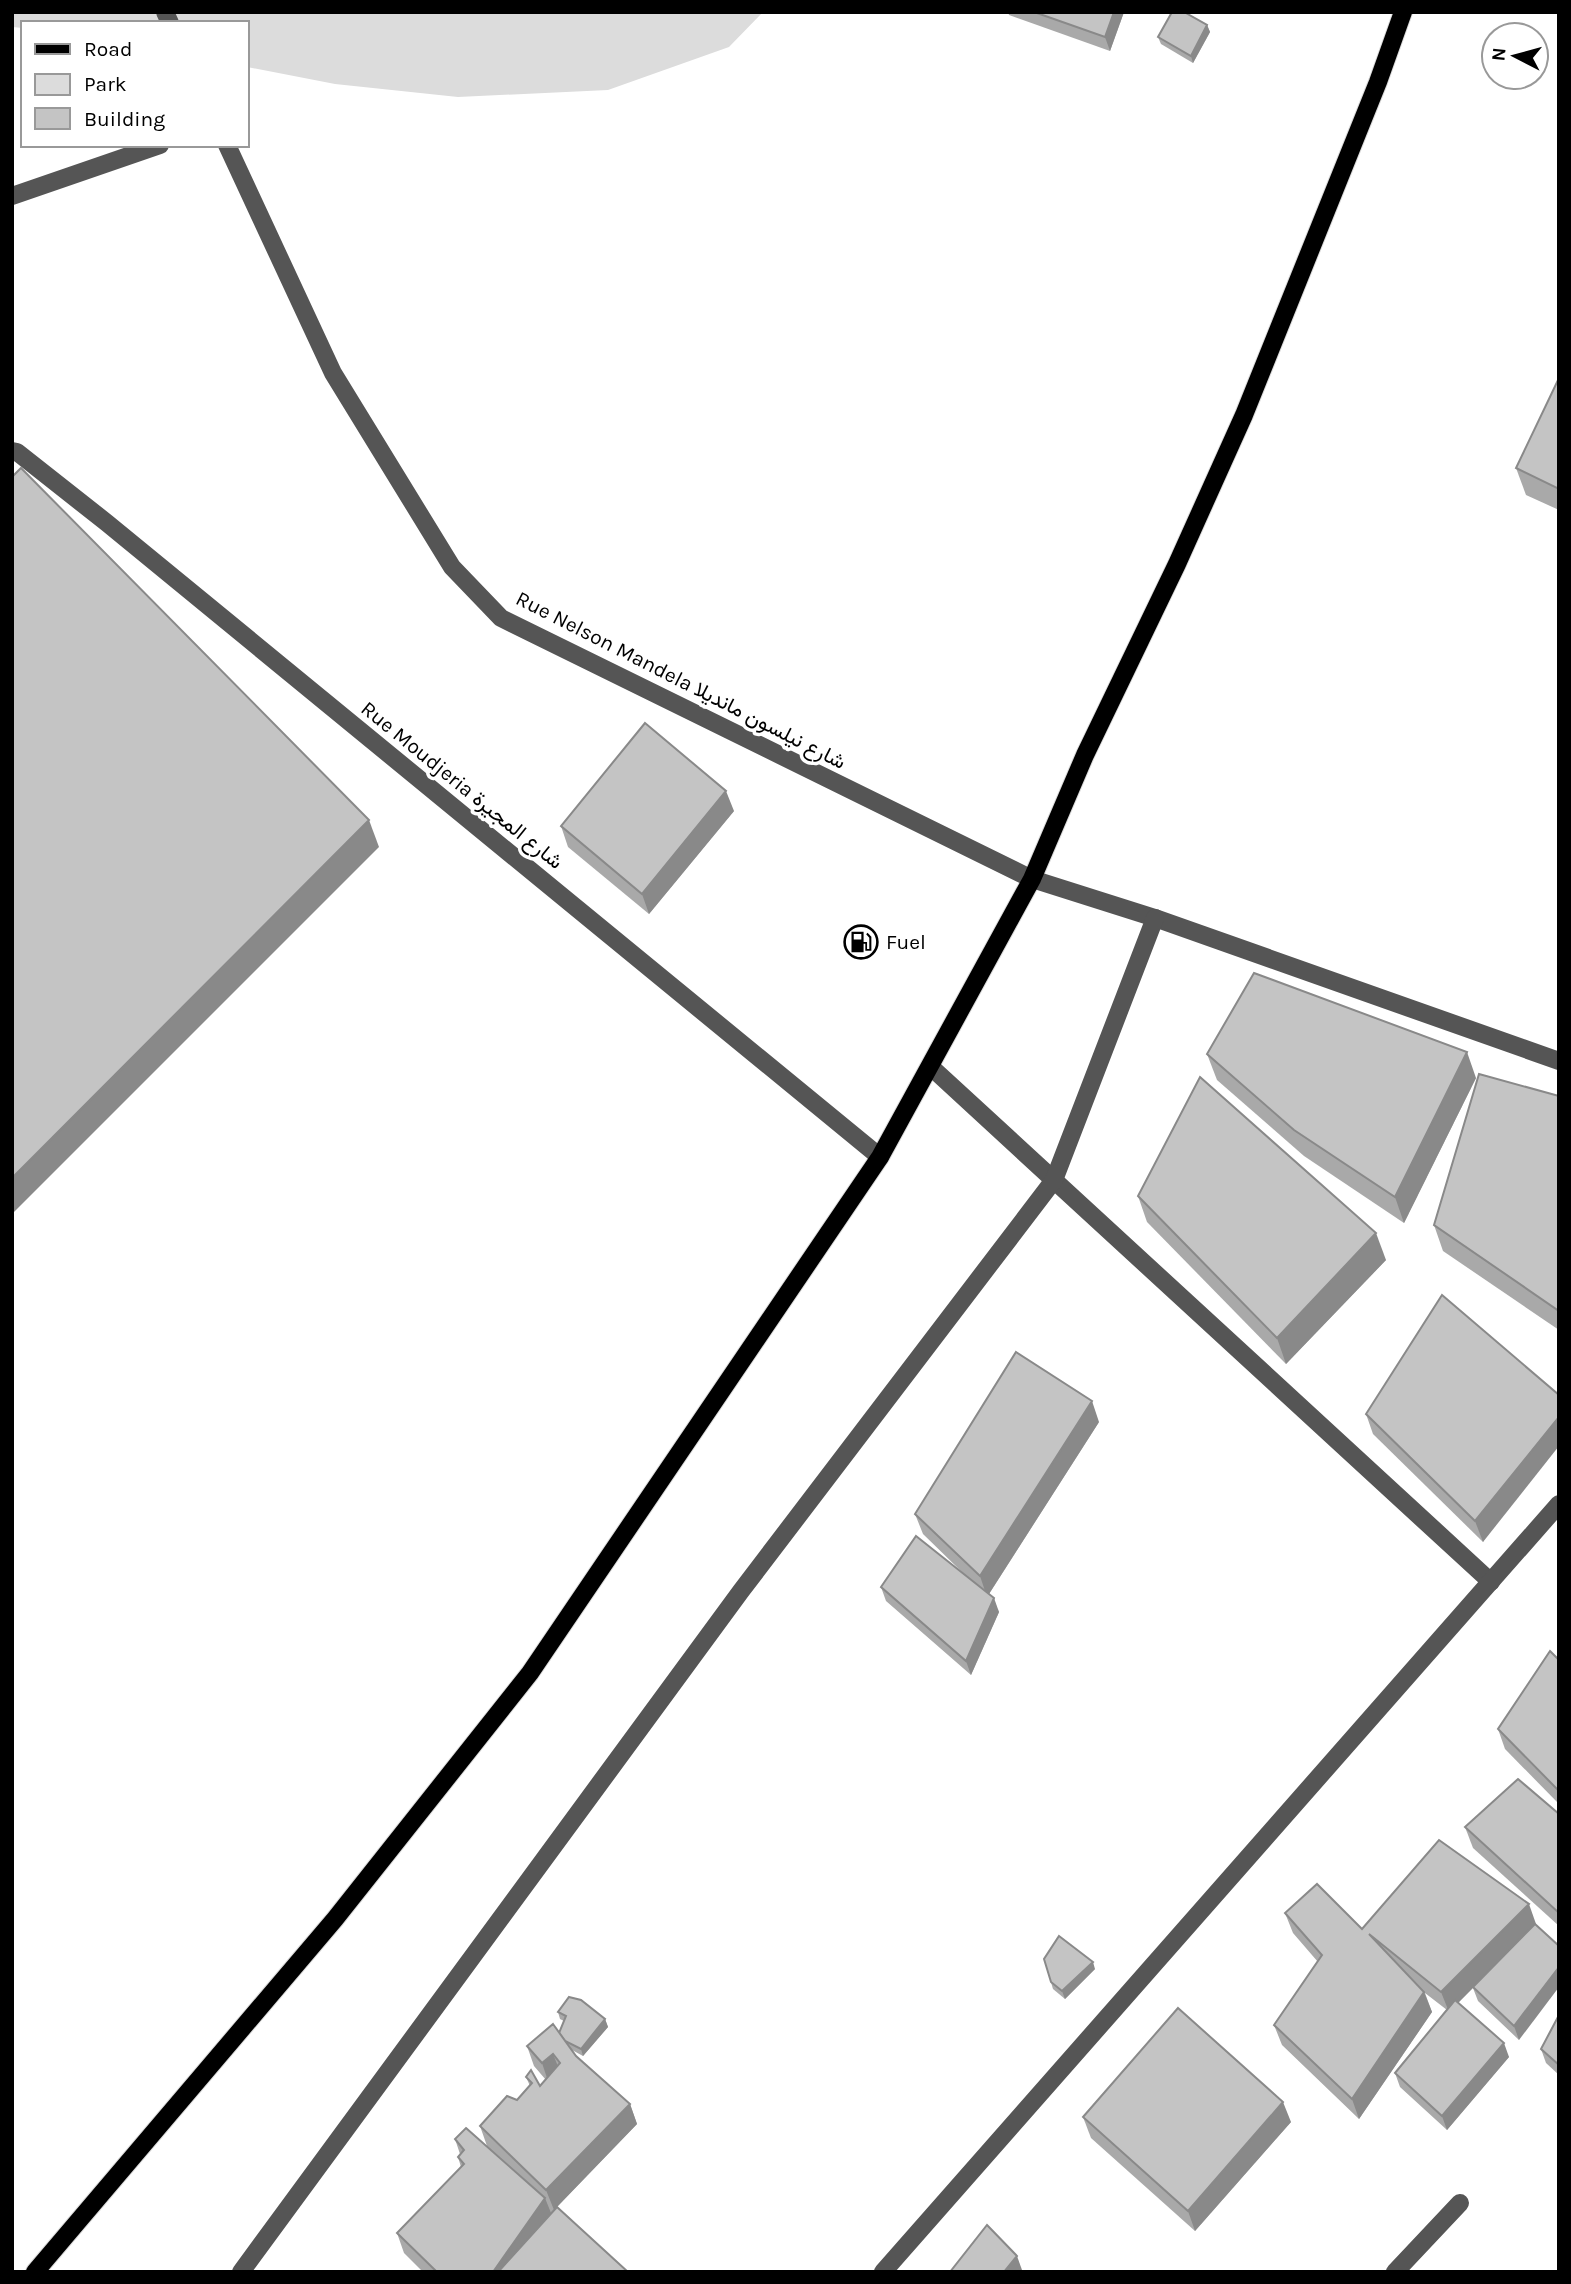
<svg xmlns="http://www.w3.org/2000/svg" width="1571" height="2284" viewBox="0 0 1571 2284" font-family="Karla,Vazirmatn,sans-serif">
<rect width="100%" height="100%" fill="#fff"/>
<!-- green -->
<path fill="#dcdcdc" d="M12,12H763L729,47L608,90L458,97L335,84L247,67V23H23V28L12,27Z"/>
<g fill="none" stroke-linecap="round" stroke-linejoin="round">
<defs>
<path id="major" d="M35,2272L335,1919L530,1673L880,1157L1032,879L1085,755L1177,564L1244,415L1378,82L1403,12"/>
</defs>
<!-- major casing -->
<use href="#major" stroke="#dbdbdb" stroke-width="20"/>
<!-- minor -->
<g stroke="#555" stroke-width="18">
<path d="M165,12L170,23"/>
<path d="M227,145L333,373L452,567L501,618L1032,879L1155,918L1559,1061"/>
<path d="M12,196L160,145"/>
<path d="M12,451L17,452L107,523L880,1157"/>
<path d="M931,1067L1491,1582"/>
<path d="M241,2272L741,1591L1054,1180L1155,918"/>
<path d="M883,2272L1559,1504"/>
<path d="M1395,2272L1460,2203"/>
</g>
<!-- major -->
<use href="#major" stroke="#000" stroke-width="18"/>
</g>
<!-- wall -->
<g fill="#a9a9a9">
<path d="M1008,12H1124L1110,51L1009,15Z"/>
<path d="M1207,25L1210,32L1193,63L1161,44L1158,37Z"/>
<path d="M1559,378V510L1526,495L1516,468Z"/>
<path d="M734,811L649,914L568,847L561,826Z"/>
<path d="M1207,1054L1476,1078L1404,1223L1304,1156L1217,1080Z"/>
<path d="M1559,1096V1330L1443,1251L1434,1225Z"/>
<path d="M1138,1196L1386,1260L1286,1364L1147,1222Z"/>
<path d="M1559,1395L1483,1542L1373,1434L1366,1414Z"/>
<path d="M1099,1422L989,1594L999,1612L971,1675L886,1601L881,1587L963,1573L923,1534L915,1514Z"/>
<path d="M1559,1660V1804L1505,1749L1498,1729Z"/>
<path d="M1559,1814V1926L1473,1848L1465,1827Z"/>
<path d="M1285,1913L1362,1929L1536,1924L1519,2040L1478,2001L1473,1988L1458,2003L1509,2057L1447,2130L1400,2087L1395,2073L1447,2010L1425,1993L1432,2012L1359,2119L1282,2045L1274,2025L1318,1962L1293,1933Z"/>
<path d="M1044,1959L1095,1969L1065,1999L1053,1989Z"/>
<path d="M558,2012L605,2019L608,2027L583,2056L572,2050L576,2056L630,2104L637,2124L557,2207L628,2272H423L404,2253L397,2233L461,2167L458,2157L460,2154L455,2139L487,2146L480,2126L517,2100L530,2086L526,2077L540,2086L546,2080L534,2066L527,2046L559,2033L564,2021L560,2019Z"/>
<path d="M1559,2015V2075L1546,2063L1541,2049Z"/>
<path d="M1083,2117L1291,2122L1195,2231L1091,2138Z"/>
</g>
<!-- shaded-wall -->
<g fill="#898989">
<path d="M1114,12H1124L1110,51L1105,37Z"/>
<path d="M1207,25L1210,32L1193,63L1191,56Z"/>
<path d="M726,791L734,811L649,914L642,894Z"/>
<path d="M369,820L379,847L12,1214V1178Z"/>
<path d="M1467,1052L1476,1078L1404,1223L1395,1197Z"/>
<path d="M1376,1233L1386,1260L1286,1364L1277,1338Z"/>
<path d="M1092,1401L1099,1422L987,1597L980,1576Z"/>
<path d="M1559,1417V1446L1483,1542L1475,1521Z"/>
<path d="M994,1598L999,1612L971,1675L966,1661Z"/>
<path d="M1529,1904L1536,1924L1449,2012L1441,1992Z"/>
<path d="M1093,1962L1095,1969L1065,1999L1062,1991Z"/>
<path d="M1559,1967V1987L1519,2040L1514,2026Z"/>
<path d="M1424,1992L1432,2012L1359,2119L1352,2099Z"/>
<path d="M605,2019L608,2027L583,2056L581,2049Z"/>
<path d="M1504,2043L1509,2057L1447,2130L1442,2116Z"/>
<path d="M553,2054L561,2074L549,2084L542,2063Z"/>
<path d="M1283,2102L1291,2122L1195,2231L1188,2211Z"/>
<path d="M630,2104L637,2124L554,2210L546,2190Z"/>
<path d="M545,2198L553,2218L515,2272H493Z"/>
<path d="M1017,2256L1022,2270L1021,2272H1004Z"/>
</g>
<!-- building -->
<g fill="#c4c4c4" stroke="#898989" stroke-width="2">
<path d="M1034,12H1114L1105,37Z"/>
<path d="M1172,12H1184L1207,25L1191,56L1158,37Z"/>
<path d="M1559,378V489L1516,468Z"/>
<path d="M21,468L369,820L12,1178V477Z"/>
<path d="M645,723L726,791L642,894L561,826Z"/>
<path d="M1254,973L1467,1052L1395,1197L1294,1130L1207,1054Z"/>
<path d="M1479,1074L1559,1096V1311L1434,1225Z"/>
<path d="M1200,1077L1376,1233L1277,1338L1138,1196Z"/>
<path d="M1442,1295L1559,1395V1417L1475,1521L1366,1414Z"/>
<path d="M1016,1352L1092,1401L980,1576L915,1514Z"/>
<path d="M916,1536L994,1598L966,1661L881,1587Z"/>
<path d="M1550,1651L1559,1660V1791L1498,1729Z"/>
<path d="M1518,1779L1559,1814V1913L1465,1827Z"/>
<path d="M1439,1840L1529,1904L1441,1992L1369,1934L1424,1992L1352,2099L1274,2025L1322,1955L1285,1913L1317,1884L1362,1929Z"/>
<path d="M1535,1924L1559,1946V1967L1514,2026L1473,1987Z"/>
<path d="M1059,1936L1093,1962L1062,1991L1051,1982L1044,1959Z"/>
<path d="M569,1997L581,2000L605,2019L581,2049L565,2041L559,2033L566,2016L558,2012Z"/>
<path d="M1455,2000L1504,2043L1442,2116L1395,2073Z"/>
<path d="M1178,2008L1283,2102L1188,2211L1083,2117Z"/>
<path d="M1559,2015V2065L1541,2049Z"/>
<path d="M553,2024L576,2056L630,2104L546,2190L480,2126L507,2096L517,2100L532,2083L526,2077L531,2070L540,2086L560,2063L553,2054L542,2063L527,2046Z"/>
<path d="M466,2128L545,2198L493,2272H437L397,2233L464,2164L458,2157L464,2150L455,2139Z"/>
<path d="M557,2207L628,2272H498Z"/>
<path d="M987,2225L1017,2256L1004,2272H950Z"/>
</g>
<!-- icons -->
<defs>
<symbol id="fuel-ring" viewBox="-11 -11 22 22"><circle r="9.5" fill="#fff" stroke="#000" stroke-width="1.5"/><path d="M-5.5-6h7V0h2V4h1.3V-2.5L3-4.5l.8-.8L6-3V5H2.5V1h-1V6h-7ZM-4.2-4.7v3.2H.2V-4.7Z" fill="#000"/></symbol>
</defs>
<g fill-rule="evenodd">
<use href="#fuel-ring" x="842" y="923" width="38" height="38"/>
</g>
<g text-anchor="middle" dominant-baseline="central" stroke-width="7" stroke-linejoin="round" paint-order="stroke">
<!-- street labels -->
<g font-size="21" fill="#000" stroke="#fff">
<text transform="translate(681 680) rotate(27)">Rue Nelson Mandela شارع نيلسون مانديلا</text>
<text transform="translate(462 785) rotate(39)">Rue Moudjeria شارع المجيرة</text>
</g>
<!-- poi labels -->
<g font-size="21" fill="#000" stroke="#fff" text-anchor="start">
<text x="886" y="942">Fuel</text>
</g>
</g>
<!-- border -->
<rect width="1571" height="2284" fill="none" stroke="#000000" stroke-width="28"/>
<!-- legend -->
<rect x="21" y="21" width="228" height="126" fill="#ffffff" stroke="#999999" stroke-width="2"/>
<rect x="35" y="44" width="35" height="10" fill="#000000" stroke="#999999" stroke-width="2"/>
<text x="84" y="56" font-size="21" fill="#000000">Road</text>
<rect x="35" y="74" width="35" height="21" fill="#dcdcdc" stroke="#999999" stroke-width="2"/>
<text x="84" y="91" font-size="21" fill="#000000">Park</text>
<rect x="35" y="108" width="35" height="21" fill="#c4c4c4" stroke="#999999" stroke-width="2"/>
<text x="84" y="126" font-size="21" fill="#000000">Building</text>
<!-- north arrow -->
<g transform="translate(1515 56) rotate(276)"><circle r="33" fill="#ffffff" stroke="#999999" stroke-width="2"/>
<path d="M0-5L12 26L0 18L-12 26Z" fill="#000000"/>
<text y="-10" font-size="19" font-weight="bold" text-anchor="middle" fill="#000000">N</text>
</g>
</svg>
